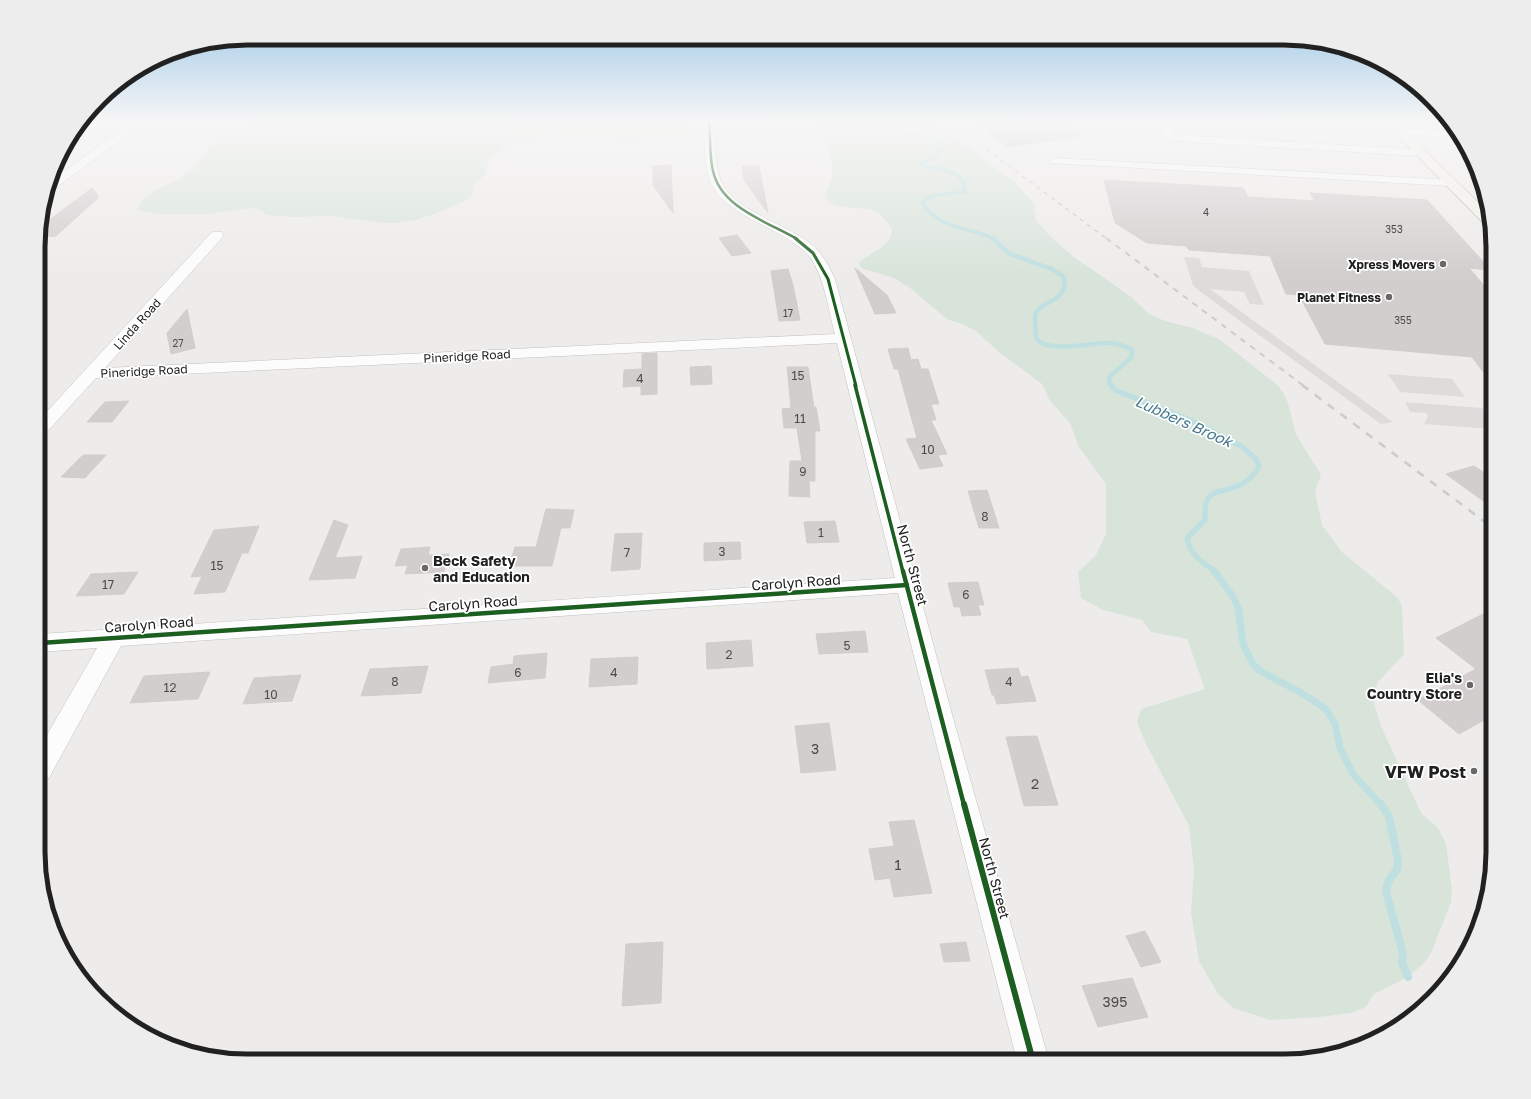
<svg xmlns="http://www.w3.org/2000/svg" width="1531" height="1099" viewBox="0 0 1531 1099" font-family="'Golos Text',sans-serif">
<rect width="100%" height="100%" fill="#eeecea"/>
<!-- religious -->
<g fill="#dddcdb">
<path d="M1184,257L1199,258L1202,267L1249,271L1264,305L1250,304L1244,292L1210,289L1393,422L1381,424L1198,290L1193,285Z"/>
<path d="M1388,374L1452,379L1465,397L1400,392Z"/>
<path d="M1405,402L1482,408L1492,421V429L1424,424L1428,416L1426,413L1410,412Z"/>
</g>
<!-- wetland -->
<g fill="#d8e4da">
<path d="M263,122H689L692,132L686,139L661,138L633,142L616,141L591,136L550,135L527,143L510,145L503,148L493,155L486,167V174L473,186L472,195L467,200L434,214L416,220L395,223H383L331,216L292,217L266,215L259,209L251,208L208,214H158L141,211L138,208C145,188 174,186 188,173C198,165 210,147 216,135L244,125Z"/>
<path d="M813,122H934L1017,184L1034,204L1036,220L1052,238L1074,257L1130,296L1149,314L1165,321L1193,328L1219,339L1276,384C1292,400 1289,416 1297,435C1303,448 1314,462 1321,475L1315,491L1322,525L1342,552L1397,597L1402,606L1404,654L1377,683L1374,703L1381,726L1421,813L1438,828L1446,844L1452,889L1451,902L1432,951L1425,962L1408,977L1374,994L1366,1007L1352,1013L1319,1017L1270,1020L1233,1008L1218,994L1199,961L1191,912L1194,869L1189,826L1146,744L1137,722L1141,709L1205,689L1187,639L1151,632L1142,620L1103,610L1081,598L1078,572L1096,555L1106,534V484L1079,447L1070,423L1050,401L1042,384L1000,353L976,331L962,324L947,319L910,288L894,278L861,268L859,264L860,261C871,253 904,240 887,222C883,218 879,212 873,210C860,205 831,213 825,195C828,188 832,182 832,174C834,159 824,132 813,122Z"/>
</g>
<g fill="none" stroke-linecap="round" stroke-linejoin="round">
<!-- stream-far4 -->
<path stroke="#bfdfe0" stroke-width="3.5" d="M924,122L925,125L899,131C912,139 928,135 942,142L943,145L935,157L920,164C938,171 964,167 965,192L934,195L922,202C932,225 966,228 988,236L993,239"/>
<!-- stream-far3 -->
<path stroke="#bfdfe0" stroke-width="4.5" d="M992,238L1010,254L1052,269L1064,277C1069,307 1033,298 1035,321C1036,326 1035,333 1036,337C1044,355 1093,342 1109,343C1118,343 1125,346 1132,350V357L1110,376L1109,383L1112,386"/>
<!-- stream-far2 -->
<path stroke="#bfdfe0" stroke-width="5.5" d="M1111,385L1115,390L1190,420L1241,446L1256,459L1259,467C1255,473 1250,479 1244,483C1222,496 1203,483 1205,520L1187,538C1190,555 1202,562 1216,572"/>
<!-- stream-far1 -->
<path stroke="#bfdfe0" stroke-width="7" d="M1214,571L1232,595L1238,607L1243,644L1253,664L1260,671L1300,692L1326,709L1335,724L1340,748L1353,774L1381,805"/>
<!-- stream -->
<path stroke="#bfdfe0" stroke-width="8" d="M1381,804L1389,817L1398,860L1397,869L1388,882L1386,891L1403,954L1402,963L1408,977"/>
</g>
<!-- building -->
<g fill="#d1cecd" stroke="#d1cdcb">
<path d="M974,122H1060L1082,136L1008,147Z"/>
<path d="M671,165L673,213L653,185V166Z"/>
<path d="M742,166H759L768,213L744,180Z"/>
<path d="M1104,180L1243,188L1248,197L1315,201L1310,193L1427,200L1491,270L1469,268L1493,296V385L1472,357L1325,344L1299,295L1286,294L1270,256L1189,250L1186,246L1147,243L1115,223Z"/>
<path d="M92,188L99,197L56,236L40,237V227Z"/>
<path d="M737,235L751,253L732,256L719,238Z"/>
<path d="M855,268L887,295L896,313L875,314Z"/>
<path d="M788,269L793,285L800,320L779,321L771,271Z"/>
<path d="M187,309L195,348L171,354L167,333Z"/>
<path d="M908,348L911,360L918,359L921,369H928L939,404H931L936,420H931L947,454L938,455L943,466L920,469L906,439L917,438L898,369H894L888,349Z"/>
<path d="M657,353V394L641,395V386L623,387L624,370L642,369V354Z"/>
<path d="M711,366L712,384L691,385L690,367Z"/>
<path d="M787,367H808L814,408L816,407L820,431H815V481H809L810,497L789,496L790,461H802L797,428H784L782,409L791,408Z"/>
<path d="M129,401L112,422H87L105,402Z"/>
<path d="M83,455H106L85,478L61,477Z"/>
<path d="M1474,466L1493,479V508L1446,474Z"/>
<path d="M987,490L999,528H979L968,491Z"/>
<path d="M546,509L574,510L570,528H561L552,566H509L515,547H536Z"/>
<path d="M334,520L348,525L335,558L362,556L355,578L309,580Z"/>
<path d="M835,521L839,542L807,543L804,522Z"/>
<path d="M259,526L248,553H242L225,592L194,594L202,576L191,577L214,530Z"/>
<path d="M642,533L640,569L611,571L615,534Z"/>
<path d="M740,542L741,559L704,561V543Z"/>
<path d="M430,547L428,555L449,554L444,572L405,574L408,565L395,566L401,549Z"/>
<path d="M138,572L124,594L76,596L91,574Z"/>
<path d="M978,582L984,605H978L981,615L962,616L960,607H954L948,583Z"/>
<path d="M1483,614L1493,621V715L1459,734L1418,700L1476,669L1436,638Z"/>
<path d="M865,631L868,652L819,654L816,634Z"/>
<path d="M751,640L753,666L707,669L706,643Z"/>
<path d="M547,653L545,678L488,683L491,667L513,664L514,656Z"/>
<path d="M638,657L637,684L589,687L591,659Z"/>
<path d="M428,666L421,693L361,696L370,669Z"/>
<path d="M1018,668L1021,677L1028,676L1036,701L997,704L994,695H992L985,670Z"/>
<path d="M210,672L198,699L130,703L144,676Z"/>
<path d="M301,675L292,701L243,704L254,678Z"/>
<path d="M829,723L836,770L801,773L795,726Z"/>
<path d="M1037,736L1058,805L1024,806L1006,737Z"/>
<path d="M914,820L932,893L894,897L890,878L875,880L869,849L894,846L889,822Z"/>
<path d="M1145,931L1161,962L1141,967L1126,936Z"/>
<path d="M663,942L661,1003L622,1006L626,944Z"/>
<path d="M966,942L970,961L944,962L940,944Z"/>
<path d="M1132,978L1148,1017L1098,1027L1082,986Z"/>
</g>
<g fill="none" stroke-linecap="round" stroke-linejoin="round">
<defs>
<g id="street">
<path d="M133,122H145L54,189L49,190L52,180Z"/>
<path d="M704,122H714C717,142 713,166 723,185C737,211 788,225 811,244C822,253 829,266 835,279L950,707L1049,1061H1017L898,593L121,646L49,778L40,781V747L97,648L40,652V634L895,578L837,343L96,378L46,433L40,434V419L212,232H222L223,235L222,238L105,368L835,334C828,309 825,277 809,256C799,245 785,237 772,230C746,216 713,203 707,171C704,155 705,138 704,122Z"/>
<path d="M1159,122H1169L1174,134L1176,135L1421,150L1426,153L1421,156L1175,141L1165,138Z"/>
<path d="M1400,129L1456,132L1460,138L1396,134L1395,132Z"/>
<path d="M1055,158L1451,180L1455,181L1457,183L1455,185L1451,186L1051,163L1049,161L1051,159Z"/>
</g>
<path id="secondary" d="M1384,122H1396L1487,211L1490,225L1484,224Z"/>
</defs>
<!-- street casing -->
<use href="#street" stroke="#c2c1c0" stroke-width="1"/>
<!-- secondary casing -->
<use href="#secondary" stroke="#989583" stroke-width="1"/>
<!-- street -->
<use href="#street" fill="#fcfcfc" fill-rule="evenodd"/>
<!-- secondary -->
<use href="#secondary" fill="#f3f2ed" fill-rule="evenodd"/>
<!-- rail-far2 -->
<path stroke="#cbcbcb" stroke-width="1.5" stroke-dasharray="4.5 4.5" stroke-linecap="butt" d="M950,122L1107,239"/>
<!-- rail-far1 -->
<path stroke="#cbcbcb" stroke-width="2" stroke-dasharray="6 6" stroke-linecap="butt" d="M1106,238L1304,386"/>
<!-- rail -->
<path stroke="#cbcbcb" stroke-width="2.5" stroke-dasharray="8 8" stroke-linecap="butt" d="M1302,385L1493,528"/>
<defs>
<path id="cycleway-far4" d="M709,122C711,138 709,155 713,171C721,208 768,222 797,239"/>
<path id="cycleway-far3" d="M795,238L813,253L828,279L856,386"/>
<path id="cycleway-far2" d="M855,385L903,572"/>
<g id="cycleway-far1">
<path d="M903,571L964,805"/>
<path d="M40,643L907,585"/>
</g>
<path id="cycleway" d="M964,804L1033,1061"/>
</defs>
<!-- cycleway-far4 casing -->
<use href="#cycleway-far4" stroke="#fff" stroke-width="4"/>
<!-- cycleway-far3 casing -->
<use href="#cycleway-far3" stroke="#fff" stroke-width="5"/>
<!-- cycleway-far2 casing -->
<use href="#cycleway-far2" stroke="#fff" stroke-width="6"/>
<!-- cycleway-far1 casing -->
<use href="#cycleway-far1" stroke="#fff" stroke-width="7"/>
<!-- cycleway casing -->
<use href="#cycleway" stroke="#fff" stroke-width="8"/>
<!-- cycleway-far4 -->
<use href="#cycleway-far4" stroke="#1b5e20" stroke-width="2.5"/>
<!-- cycleway-far3 -->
<use href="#cycleway-far3" stroke="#1b5e20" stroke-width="3"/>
<!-- cycleway-far2 -->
<use href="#cycleway-far2" stroke="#1b5e20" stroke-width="3.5"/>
<!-- cycleway-far1 -->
<use href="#cycleway-far1" stroke="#1b5e20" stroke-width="4.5"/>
<!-- cycleway -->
<use href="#cycleway" stroke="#1b5e20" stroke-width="6"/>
</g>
<!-- sky -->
<linearGradient id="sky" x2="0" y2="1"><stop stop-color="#97c5e5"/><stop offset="0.44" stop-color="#f7f6f6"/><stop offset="1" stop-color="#f7f6f6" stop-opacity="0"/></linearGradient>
<rect width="1531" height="276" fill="url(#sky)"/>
<!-- markers -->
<g fill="#696867" stroke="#fff" stroke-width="1.5">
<circle cx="1443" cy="264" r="4"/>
<circle cx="1389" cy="297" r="4"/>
<circle cx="425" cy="568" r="4"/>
<circle cx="1470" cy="685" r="4"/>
<circle cx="1474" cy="771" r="4"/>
</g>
<g text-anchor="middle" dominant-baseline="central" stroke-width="3.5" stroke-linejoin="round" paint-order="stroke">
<!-- far-number labels -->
<g font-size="10" fill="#4d4c4c">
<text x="1206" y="212">4</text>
<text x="1394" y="229">353</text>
<text x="788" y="313">17</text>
<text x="1403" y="320">355</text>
<text x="178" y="343">27</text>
</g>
<!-- far-poi labels -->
<g font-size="12" font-weight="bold" fill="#212121" stroke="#fff" text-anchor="end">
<text x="1435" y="264">Xpress Movers</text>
<text x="1381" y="297">Planet Fitness</text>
</g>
<!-- far-street labels -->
<g font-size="12" fill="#212121" stroke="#fff">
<text transform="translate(137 324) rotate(-48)">Linda Road</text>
<text transform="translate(467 356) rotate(-3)">Pineridge Road</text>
<text transform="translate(144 371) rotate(-3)">Pineridge Road</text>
</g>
<!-- number labels -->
<g font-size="12" fill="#4d4c4c">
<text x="798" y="375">15</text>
<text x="640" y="378">4</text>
<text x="800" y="418">11</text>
<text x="928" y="449">10</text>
<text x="803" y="471">9</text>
<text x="985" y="516">8</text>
<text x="821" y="532">1</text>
<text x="722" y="551">3</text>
<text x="627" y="552">7</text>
<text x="217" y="565">15</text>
<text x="108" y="584">17</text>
<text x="966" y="594">6</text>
<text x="847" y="645">5</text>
<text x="729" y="654">2</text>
<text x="518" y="672">6</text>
<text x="614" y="672">4</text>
<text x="395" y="681">8</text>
<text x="1009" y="681">4</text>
<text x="170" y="687">12</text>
<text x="271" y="694">10</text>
</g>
<!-- poi labels -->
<g font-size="14" font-weight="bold" fill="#212121" stroke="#fff" text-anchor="start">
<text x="433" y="560">Beck Safety<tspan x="433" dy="16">and Education</tspan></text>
<text x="1462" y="677" text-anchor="end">Elia's<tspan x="1462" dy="16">Country Store</tspan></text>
</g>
<!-- street labels -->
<g font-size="14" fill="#212121" stroke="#fff">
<text transform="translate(913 565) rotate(75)">North Street</text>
<text transform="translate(796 582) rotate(-4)">Carolyn Road</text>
<text transform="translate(473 603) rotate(-4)">Carolyn Road</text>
<text transform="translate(149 624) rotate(-4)">Carolyn Road</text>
<text transform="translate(995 878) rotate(75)">North Street</text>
</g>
<!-- near-number labels -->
<g font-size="14" fill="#4d4c4c">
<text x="815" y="748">3</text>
<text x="1035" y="783">2</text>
<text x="898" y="864">1</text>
<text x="1115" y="1001">395</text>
</g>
<!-- water labels -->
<g font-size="15" font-style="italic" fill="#45788c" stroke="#fff">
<text transform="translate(1184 421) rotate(24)">Lubbers Brook</text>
</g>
<!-- near-poi labels -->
<g font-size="17" font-weight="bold" fill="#212121" stroke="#fff" text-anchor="end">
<text x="1466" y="771">VFW Post</text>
</g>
</g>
<!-- crop -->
<path d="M0 0H1531V1099H0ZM247 45H1284A202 202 0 0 1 1486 247V852A202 202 0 0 1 1284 1054H247A202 202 0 0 1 45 852V247A202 202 0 0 1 247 45Z" fill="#ededed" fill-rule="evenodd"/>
<path fill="none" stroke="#212121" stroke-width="5" d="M247 45H1284A202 202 0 0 1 1486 247V852A202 202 0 0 1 1284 1054H247A202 202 0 0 1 45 852V247A202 202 0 0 1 247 45Z"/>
</svg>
